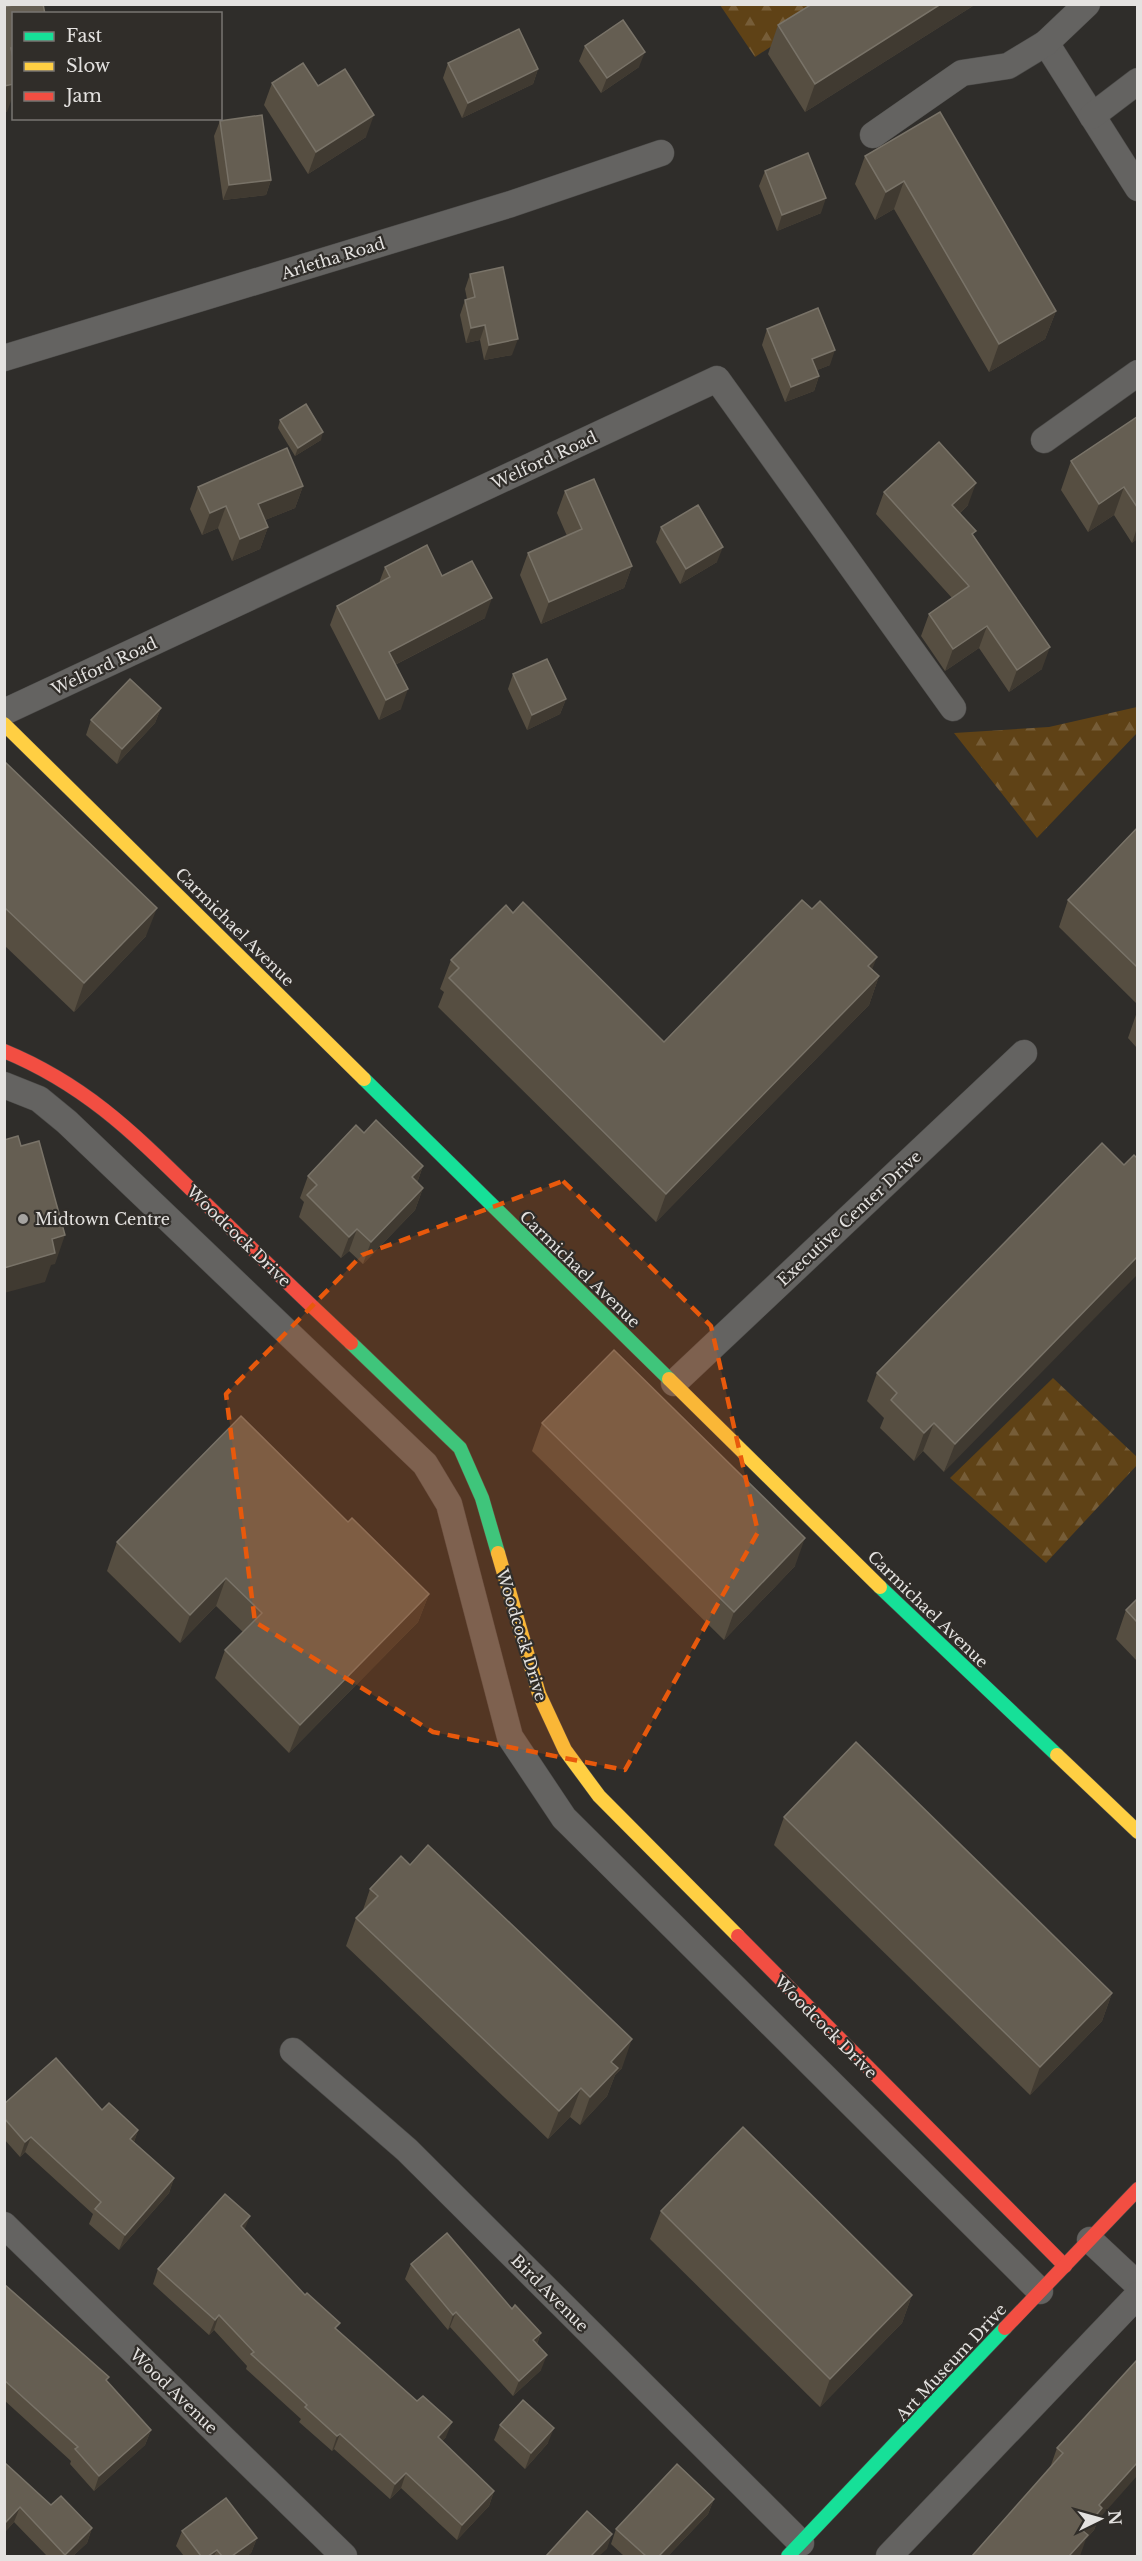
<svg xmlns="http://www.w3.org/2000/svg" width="1142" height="2561" viewBox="0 0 1142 2561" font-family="'Libre Baskerville',serif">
<defs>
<pattern id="forest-firs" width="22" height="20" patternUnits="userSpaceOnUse" patternTransform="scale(1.5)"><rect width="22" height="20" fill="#5f4216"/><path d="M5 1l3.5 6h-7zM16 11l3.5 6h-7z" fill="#765d38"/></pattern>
</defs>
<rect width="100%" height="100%" fill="#2f2d2a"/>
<!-- forest -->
<g fill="url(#forest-firs)">
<path d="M720,5H834L755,57Z"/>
<path d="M1137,707V733L1037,838L954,733L1049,727Z"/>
<path d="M1053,1378L1137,1457L1138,1464L1046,1563L950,1478Z"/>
</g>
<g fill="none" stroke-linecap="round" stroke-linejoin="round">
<defs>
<g id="street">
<path d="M1046,43L1138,188"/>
<path d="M1092,116L1138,81"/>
<path d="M873,135L962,73L1008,66L1046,43L1087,4"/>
<path d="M4,358L511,204L661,153"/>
<path d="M1044,440L1138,373"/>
<path d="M4,712L717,379L953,708"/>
<path d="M4,1085L39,1099L67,1122L425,1464L449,1504L510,1737L564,1818L1040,2291"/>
<path d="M674,1383L1024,1053"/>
<path d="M293,2051L407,2150L801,2543"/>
<path d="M4,2225L344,2556"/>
<path d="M1090,2240L1138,2285"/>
<path d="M889,2556L1138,2295"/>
</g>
<g id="fast">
<path d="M364,1079L669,1379"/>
<path d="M351,1343L460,1448L482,1498L498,1553"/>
<path d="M880,1587L1057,1755"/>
<path d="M788,2556L1005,2328"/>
</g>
<g id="slow">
<path d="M4,724L364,1079"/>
<path d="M669,1379L880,1587"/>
<path d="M498,1553L539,1694L565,1750L599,1796L738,1936"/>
<path d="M1057,1755L1138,1832"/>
</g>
<g id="jam">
<path d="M4,1051C91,1087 140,1140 206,1204C254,1251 302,1297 351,1343"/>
<path d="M738,1936L1065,2266"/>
<path d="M1005,2328L1138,2189"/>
</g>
</defs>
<!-- street casing -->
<use href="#street" stroke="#4c4b49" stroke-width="27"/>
<!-- fast casing -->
<use href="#fast" stroke="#4c4b49" stroke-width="15"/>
<!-- slow casing -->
<use href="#slow" stroke="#4c4b49" stroke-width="15"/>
<!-- jam casing -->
<use href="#jam" stroke="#4c4b49" stroke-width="15"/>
<!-- street -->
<use href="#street" stroke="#646361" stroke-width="26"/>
<!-- fast -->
<use href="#fast" stroke="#16e098" stroke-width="14"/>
<!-- slow -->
<use href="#slow" stroke="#ffcf43" stroke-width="14"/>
<!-- jam -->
<use href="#jam" stroke="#f24e42" stroke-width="14"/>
</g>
<!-- wall -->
<g fill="#564e41">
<path d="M976,4L805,112L768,54L778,25Z"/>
<path d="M585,46L639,67L601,93L579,61Z"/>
<path d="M448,63L538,69L533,84L462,118L443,78Z"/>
<path d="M272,83L318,86L366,137L308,174L264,105Z"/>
<path d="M940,112L1056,311L1045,339L989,372L894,209L875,220L855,184L865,156Z"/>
<path d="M220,121L271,180L266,195L223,200L214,136Z"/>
<path d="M765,171L821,213L777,231L759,186Z"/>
<path d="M470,274L512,355L484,360L480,340L466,343L460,315L465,300L467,299L465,289Z"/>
<path d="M767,329L830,365L817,370L819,376L814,391L785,402L762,345Z"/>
<path d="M1137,417V539L1132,543L1114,515L1088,532L1061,490L1071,461Z"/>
<path d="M280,420L321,440L295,456L278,428Z"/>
<path d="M303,486L295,508L265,520L268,527L260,549L232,561L218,528L202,535L190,509L198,487Z"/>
<path d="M565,491L632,566L624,588L541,624L520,575L528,553L567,536L557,513Z"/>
<path d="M884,492L968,505L960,513L974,536L1042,669L1009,692L979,648L945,671L921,636L929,614L952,598L876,514Z"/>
<path d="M661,527L717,562L680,584L656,542Z"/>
<path d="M385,567L442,576L485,618L395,665L401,709L379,720L330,625L337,606L379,583Z"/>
<path d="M513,674L566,699L560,714L527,730L508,689Z"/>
<path d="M161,708L155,723L117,764L86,735L91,720Z"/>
<path d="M4,761L146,936L74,1012L4,945Z"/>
<path d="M1137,828V1004L1059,927L1068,900Z"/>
<path d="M513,913L664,1042L872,969L879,976L869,1005L656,1222L438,1007L444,992L440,989L451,960Z"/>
<path d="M1137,1012V1048L1128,1038Z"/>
<path d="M364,1133L423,1166L417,1183L423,1188L415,1210L363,1264L349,1251L341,1258L299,1217L304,1202L300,1198L308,1176Z"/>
<path d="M1102,1143L944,1472L923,1451L914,1461L880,1428L884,1418L867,1401L877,1373Z"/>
<path d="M542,1423L795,1566L724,1640L532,1451Z"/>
<path d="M348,1522L429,1594L418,1622L289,1753L215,1678L225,1650L243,1632L216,1606L180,1643L107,1571L117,1542Z"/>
<path d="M1137,1599V1661L1116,1639L1126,1610Z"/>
<path d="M784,1817L1112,1993L1102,2021L1030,2095L774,1845Z"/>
<path d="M370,1889L622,2068L615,2075L607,2096L580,2125L570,2117L548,2139L346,1946L356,1918L362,1913Z"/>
<path d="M4,2104L102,2110L138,2130L134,2142L174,2178L169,2193L119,2250L89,2224L93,2214L25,2152L20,2157L4,2139Z"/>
<path d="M661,2211L912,2295L902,2323L820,2407L650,2239Z"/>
<path d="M245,2230L337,2330L446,2437L442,2441L494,2491L489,2506L457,2540L401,2488L390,2499L334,2449L332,2451L299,2422L301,2419L246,2369L247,2366L214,2330L209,2335L153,2284L158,2269Z"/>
<path d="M411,2264L512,2309L541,2333L537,2344L541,2370L513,2396L450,2327L448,2330L405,2279Z"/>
<path d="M4,2284L108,2382L151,2430L145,2445L94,2491L70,2464L71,2461L4,2400Z"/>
<path d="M1137,2360L1098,2520L1094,2530L1086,2539L1050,2468L1057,2448Z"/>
<path d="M500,2425L548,2443L525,2469L494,2440Z"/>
<path d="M4,2462L51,2505L92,2528L87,2543L73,2556H47L14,2522L4,2533Z"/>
<path d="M714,2499L708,2514L668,2556H624L611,2544L616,2529Z"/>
<path d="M182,2531L257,2538L251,2553L247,2556H184L176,2546Z"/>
</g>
<!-- shaded-wall -->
<g fill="#403a31">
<path d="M941,4H976L805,112L815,84Z"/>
<path d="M645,52L639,67L601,93L607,78Z"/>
<path d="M538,69L533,84L462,118L468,103Z"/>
<path d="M14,84V93L7,112H4V86Z"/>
<path d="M374,115L366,137L308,174L316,152Z"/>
<path d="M271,180L266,195L223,200L229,185Z"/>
<path d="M904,181L894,209L875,220L886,192Z"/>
<path d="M826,198L821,213L777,231L782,215Z"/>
<path d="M1056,311L1045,339L989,372L999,344Z"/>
<path d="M485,325L480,340L466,343L471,328Z"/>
<path d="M518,339L512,355L484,360L489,345Z"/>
<path d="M835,350L830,365L807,374L812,359Z"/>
<path d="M819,376L814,391L785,402L791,387Z"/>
<path d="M323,432L321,440L295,456L298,448Z"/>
<path d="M976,483L968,505L944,527L952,505Z"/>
<path d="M303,486L295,508L250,526L258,504Z"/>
<path d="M1124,487L1114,515L1088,532L1099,504Z"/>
<path d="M226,506L218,528L202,535L210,513Z"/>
<path d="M268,527L260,549L232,561L240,539Z"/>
<path d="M1137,528V539L1132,543Z"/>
<path d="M723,547L717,562L680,584L686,569Z"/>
<path d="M632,566L624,588L541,624L549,602Z"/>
<path d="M492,598L485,618L381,672L389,652Z"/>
<path d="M987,626L979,648L945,671L953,649Z"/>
<path d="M1050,647L1042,669L1009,692L1017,670Z"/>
<path d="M408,689L401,709L379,720L386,700Z"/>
<path d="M566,699L560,714L527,730L532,715Z"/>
<path d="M161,708L155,723L117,764L122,749Z"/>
<path d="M157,908L146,936L74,1012L84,983Z"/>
<path d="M877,957L866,985L868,966Z"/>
<path d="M879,976L869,1005L656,1222L666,1194Z"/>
<path d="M423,1166L415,1188L412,1177Z"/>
<path d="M423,1188L415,1210L363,1264L371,1242Z"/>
<path d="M357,1229L349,1251L341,1258L349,1237Z"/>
<path d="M65,1235L55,1264L51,1265L45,1282L4,1293V1268L52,1239Z"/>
<path d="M1137,1257V1275L944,1472L955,1444Z"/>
<path d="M934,1423L923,1451L914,1461L924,1433Z"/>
<path d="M805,1538L795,1566L724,1640L734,1612Z"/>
<path d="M226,1578L216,1606L180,1643L190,1615Z"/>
<path d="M429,1594L418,1622L289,1753L300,1725Z"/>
<path d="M1112,1993L1102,2021L1030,2095L1040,2067Z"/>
<path d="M632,2039L622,2068L615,2075L607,2096L580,2125L590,2097L611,2062Z"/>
<path d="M581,2088L570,2117L548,2139L559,2111Z"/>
<path d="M138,2130L133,2145L130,2139Z"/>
<path d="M31,2137L25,2152L20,2157L25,2142Z"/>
<path d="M174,2178L169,2193L119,2250L125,2235Z"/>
<path d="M250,2216L244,2231L241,2226Z"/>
<path d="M912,2295L902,2323L820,2407L830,2379Z"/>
<path d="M456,2312L450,2327L448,2330L453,2315Z"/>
<path d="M219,2315L214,2330L209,2335L215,2320Z"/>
<path d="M541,2333L535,2348L533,2340Z"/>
<path d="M547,2355L541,2370L513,2396L519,2381Z"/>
<path d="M452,2422L446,2437L433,2452L438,2437Z"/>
<path d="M554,2428L548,2443L525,2469L531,2453Z"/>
<path d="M151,2430L145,2445L94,2491L99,2476Z"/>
<path d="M340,2434L334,2449L332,2451L337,2436Z"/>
<path d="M1137,2463V2476L1098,2520L1094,2530L1086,2539L1080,2556H1069L1083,2531L1099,2505Z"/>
<path d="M406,2473L401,2488L390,2499L395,2484Z"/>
<path d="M494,2491L489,2506L457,2540L462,2525Z"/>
<path d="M714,2499L708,2514L668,2556H659Z"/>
<path d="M20,2507L14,2522L4,2533V2524Z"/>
<path d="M92,2528L87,2543L73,2556H65V2555Z"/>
<path d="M612,2534L607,2549L599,2556H591Z"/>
<path d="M257,2538L251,2553L247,2556H232Z"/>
<path d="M217,2550L214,2556H208Z"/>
</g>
<!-- building -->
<g fill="#655e52" stroke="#797368" stroke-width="1.5">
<path d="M17,4H43L45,14H14V48H11L14,63V84L4,86V7Z"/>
<path d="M812,4H941L815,84L778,25Z"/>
<path d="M623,20L645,52L607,78L585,46Z"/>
<path d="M519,29L538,69L468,103L448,63Z"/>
<path d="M303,63L318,86L345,69L374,115L316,152L272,83Z"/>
<path d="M940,112L1056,311L999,344L904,181L886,192L865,156Z"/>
<path d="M262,115L271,180L229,185L220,121Z"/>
<path d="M808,153L826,198L782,215L765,171Z"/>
<path d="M503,267L518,339L489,345L485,325L471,328L465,300L475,297L470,274Z"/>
<path d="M818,308L835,350L812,359L819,376L791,387L767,329Z"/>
<path d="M306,404L323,432L298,448L280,420Z"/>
<path d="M1137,417V507L1124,487L1099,504L1071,461Z"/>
<path d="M939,442L976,483L952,505L976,531L972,534L1050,647L1017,670L987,626L953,649L929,614L969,586L884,492Z"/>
<path d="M287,448L303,486L258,504L268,527L240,539L226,506L210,513L198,487Z"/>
<path d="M594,479L632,566L549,602L528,553L582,529L565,491Z"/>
<path d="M698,505L723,547L686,569L661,527Z"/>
<path d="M427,545L442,576L472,561L492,598L389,652L408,689L386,700L337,606L390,577L385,567Z"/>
<path d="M547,659L566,699L532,715L513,674Z"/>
<path d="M130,679L161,708L122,749L91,720Z"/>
<path d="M4,761L157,908L84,983L4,907Z"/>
<path d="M1137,828V967L1068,900Z"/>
<path d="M802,900L812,909L820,901L877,957L868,966L879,976L666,1194L449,978L459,968L451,960L506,905L513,913L523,902L664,1042Z"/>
<path d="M376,1120L423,1166L412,1177L423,1188L371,1242L357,1229L349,1237L307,1195L317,1185L308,1176L356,1125L364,1133Z"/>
<path d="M18,1136L21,1146L39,1141L65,1235L52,1239L55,1253L4,1268V1140Z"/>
<path d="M1102,1143L1124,1165L1134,1155L1137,1158V1257L955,1444L934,1423L924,1433L891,1400L897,1393L877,1373Z"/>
<path d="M614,1350L805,1538L734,1612L542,1423Z"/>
<path d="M241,1416L348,1522L352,1518L429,1594L300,1725L225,1650L262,1613L226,1578L190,1615L117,1542Z"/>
<path d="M1137,1599V1622L1126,1610Z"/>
<path d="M856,1742L1112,1993L1040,2067L784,1817Z"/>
<path d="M428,1845L632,2039L611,2062L618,2068L590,2097L581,2088L559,2111L356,1918L378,1896L370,1889L401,1856L410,1865Z"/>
<path d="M56,2058L102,2110L109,2103L138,2130L130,2139L174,2178L125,2235L95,2209L101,2202L31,2137L25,2142L4,2118V2104Z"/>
<path d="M743,2127L912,2295L830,2379L661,2211Z"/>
<path d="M225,2194L250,2216L241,2226L305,2295L307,2293L340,2323L335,2328L417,2401L423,2396L452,2422L438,2437L494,2491L462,2525L406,2473L395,2484L340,2434L337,2436L305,2407L307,2405L251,2354L254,2352L219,2315L215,2320L158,2269Z"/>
<path d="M447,2233L512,2309L515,2305L541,2333L533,2340L547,2355L519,2381L456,2312L453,2315L411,2264Z"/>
<path d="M4,2284L109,2377L106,2380L151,2430L99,2476L75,2449L78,2447L4,2380Z"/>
<path d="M1137,2360V2463L1099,2505L1102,2508L1083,2531L1088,2535L1069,2556H972L1063,2453L1057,2448Z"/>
<path d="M523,2400L554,2428L531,2453L500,2425Z"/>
<path d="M4,2462L51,2505L61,2496L92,2528L65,2555L20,2507L4,2524Z"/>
<path d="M677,2464L714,2499L659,2556H646L616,2529Z"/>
<path d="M226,2498L257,2538L232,2556H222L217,2550L208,2556H201L182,2531Z"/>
<path d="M587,2511L612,2534L591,2556H546Z"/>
</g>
<!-- marked area -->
<path fill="#e8590c" fill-opacity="0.2" stroke="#e8590c" stroke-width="4.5" stroke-dasharray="12 8" stroke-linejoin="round" d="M563,1181L711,1326L758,1532L625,1770L433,1732L255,1622L226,1394L362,1255Z"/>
<!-- markers -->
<circle fill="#a5a3a0" stroke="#302d29" stroke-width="2" cx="23" cy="1219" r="6"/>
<g text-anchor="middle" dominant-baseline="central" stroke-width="4.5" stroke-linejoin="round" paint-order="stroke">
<!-- street labels -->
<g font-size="16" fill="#e4e2e0" stroke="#302d29">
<text transform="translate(333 258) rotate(-17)">Arletha Road</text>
<text transform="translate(544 460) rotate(-25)">Welford Road</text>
<text transform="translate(104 666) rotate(-25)">Welford Road</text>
<text transform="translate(235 927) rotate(45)">Carmichael Avenue</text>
<text transform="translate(849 1218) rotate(-43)">Executive Center Drive</text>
<text transform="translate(239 1236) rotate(44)">Woodcock Drive</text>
<text transform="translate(580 1269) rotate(44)">Carmichael Avenue</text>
<text transform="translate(928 1609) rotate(44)">Carmichael Avenue</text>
<text transform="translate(522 1635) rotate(73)">Woodcock Drive</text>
<text transform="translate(826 2027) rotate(45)">Woodcock Drive</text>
<text transform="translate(550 2293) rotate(45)">Bird Avenue</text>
<text transform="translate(951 2362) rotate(-47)">Art Museum Drive</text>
<text transform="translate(174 2391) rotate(44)">Wood Avenue</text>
</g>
<!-- poi labels -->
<g font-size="16" fill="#e4e2e0" stroke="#302d29" text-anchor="start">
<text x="35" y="1219">Midtown Centre</text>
</g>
</g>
<!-- border -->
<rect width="1142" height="2561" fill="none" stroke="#e4e2e0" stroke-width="12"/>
<!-- legend -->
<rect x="12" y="12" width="210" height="108" fill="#302d29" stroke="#787572" stroke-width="1.5"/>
<rect x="24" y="32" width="30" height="9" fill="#16e098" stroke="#787572" stroke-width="1.5"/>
<text x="66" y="42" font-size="18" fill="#e4e2e0">Fast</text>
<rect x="24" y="62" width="30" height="9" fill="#ffcf43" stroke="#787572" stroke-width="1.5"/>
<text x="66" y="72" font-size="18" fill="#e4e2e0">Slow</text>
<rect x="24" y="92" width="30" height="9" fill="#f24e42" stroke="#787572" stroke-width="1.5"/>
<text x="66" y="102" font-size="18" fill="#e4e2e0">Jam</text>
<!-- north arrow -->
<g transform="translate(1100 2519) rotate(85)" stroke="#302d29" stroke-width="4.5" paint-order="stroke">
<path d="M0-4.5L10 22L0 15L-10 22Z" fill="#e4e2e0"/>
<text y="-9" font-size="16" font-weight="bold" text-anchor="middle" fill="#e4e2e0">N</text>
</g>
</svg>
